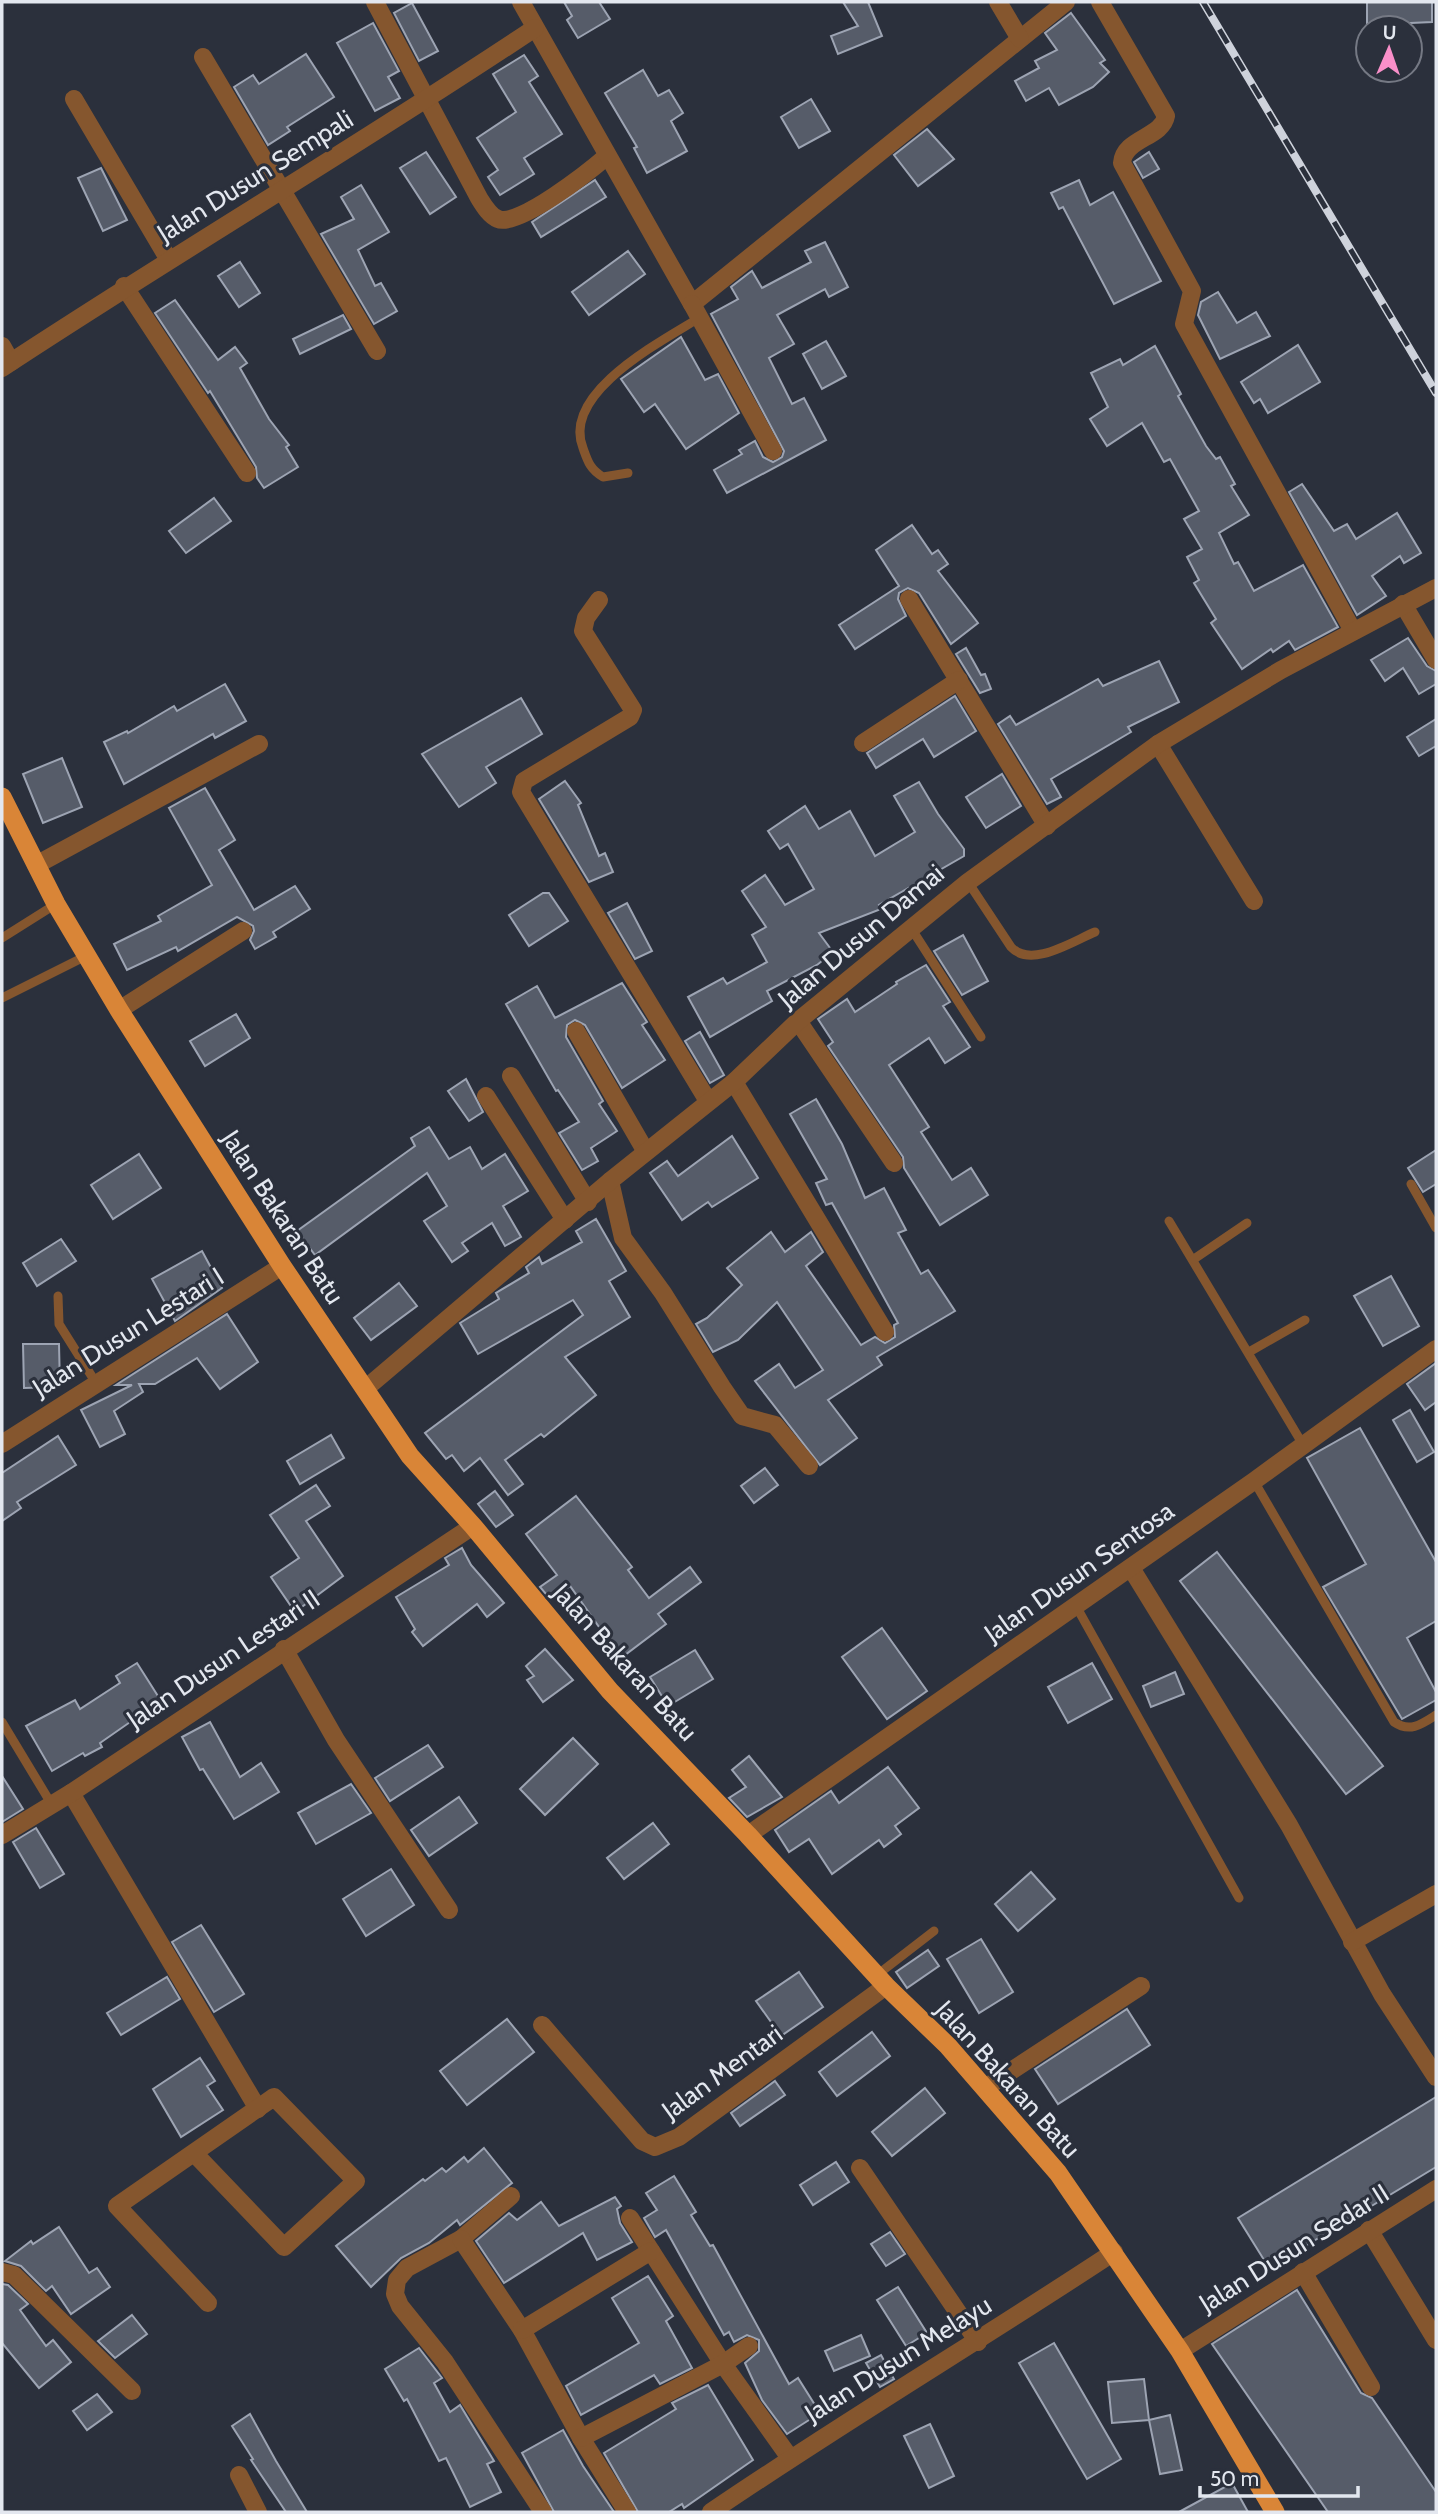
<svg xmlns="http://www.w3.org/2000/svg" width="1438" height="2514" viewBox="0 0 1438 2514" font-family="Cabin,sans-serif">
<rect width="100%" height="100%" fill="#2b303c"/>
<!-- building -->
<g fill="#565c69" stroke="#9da4b3" stroke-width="2">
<path d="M564,2H599L610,19L578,38L567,20L572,16Z"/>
<path d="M843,2H868L882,36L838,54L831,36L858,26Z"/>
<path d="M1367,2H1432V22L1367,25Z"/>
<path d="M412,3L438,51L419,61L394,13Z"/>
<path d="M1071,13L1105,60L1100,63L1109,72L1093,87L1059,105L1049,88L1026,101L1015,81L1039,68L1035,61L1057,50L1045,33Z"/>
<path d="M373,23L399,71L388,77L400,98L375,111L337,43Z"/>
<path d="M306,54L334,97L287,127L290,131L268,145L234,87L253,75L259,84Z"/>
<path d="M524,55L538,76L529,82L562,134L524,158L534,174L500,195L488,177L498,170L477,138L516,112L493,74Z"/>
<path d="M643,70L658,96L669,90L683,113L671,121L687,151L647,173L634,148L637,147L605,93Z"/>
<path d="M811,99L830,131L799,148L781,117Z"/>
<path d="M927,129L954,159L918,186L894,155Z"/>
<path d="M426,152L456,197L430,214L400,168Z"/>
<path d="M1149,152L1159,169L1143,178L1134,162Z"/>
<path d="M101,168L127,220L103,231L78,178Z"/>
<path d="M595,180L606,197L541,237L532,222Z"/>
<path d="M1079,180L1090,205L1113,192L1161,281L1114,304L1063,207L1059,209L1051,193Z"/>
<path d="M361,185L389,232L358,250L375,286L381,283L397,311L374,324L321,234L354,219L341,197Z"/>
<path d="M825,242L848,287L829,297L825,289L777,315L794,344L769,358L792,404L804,398L826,440L727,493L714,470L742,454L739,450L755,441L763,457L773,462L782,457L784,451L711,314L738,299L731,287L749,273L752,271L762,288L811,262L805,251Z"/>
<path d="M628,251L645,274L589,315L572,292Z"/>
<path d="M240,262L260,293L239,307L218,276Z"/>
<path d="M1218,292L1237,323L1256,312L1270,336L1220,359L1198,315L1201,302Z"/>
<path d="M175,300L218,360L235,347L247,363L240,368L269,419L289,445L286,447L298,467L264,488L257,478L256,467L210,391L208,393L155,313Z"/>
<path d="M343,315L351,329L300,354L293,339Z"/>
<path d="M681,337L705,380L718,374L739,413L686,449L655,404L644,412L621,379Z"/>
<path d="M826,341L846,376L822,389L803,354Z"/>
<path d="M1298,345L1320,382L1268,413L1260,399L1254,403L1241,382Z"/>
<path d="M1155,346L1181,394L1178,396L1206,446L1216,459L1220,457L1235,484L1231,486L1249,515L1219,533L1234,564L1238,562L1254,591L1303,565L1338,627L1295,650L1289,641L1273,652L1271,649L1242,669L1211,623L1216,619L1194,583L1199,580L1187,557L1202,549L1184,519L1199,511L1170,459L1164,462L1142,423L1107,446L1090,419L1108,407L1091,373L1120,359L1123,365Z"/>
<path d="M1302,484L1334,531L1347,524L1356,539L1397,513L1421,553L1404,563L1400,556L1372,576L1386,596L1357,615L1289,492Z"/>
<path d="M214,498L231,521L186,553L169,531Z"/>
<path d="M912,525L932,554L938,550L948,564L938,571L978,623L951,644L919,593L908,588L899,593L898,599L906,616L855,649L839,625L899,586L876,550Z"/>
<path d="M1408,638L1427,666L1436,671V684L1419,694L1403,668L1385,681L1371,660Z"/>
<path d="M966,648L981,675L985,674L991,689L980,693L956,654Z"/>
<path d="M1159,661L1179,702L1128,727L1131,732L1051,779L1061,797L1047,804L998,724L1010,716L1016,725L1098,679L1103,686Z"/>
<path d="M225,684L246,721L215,738L213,734L124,784L104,742L127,731L128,733L174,706L177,711Z"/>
<path d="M955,696L976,731L934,757L923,739L876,768L867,753Z"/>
<path d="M521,698L542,734L486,767L496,783L459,807L422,754Z"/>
<path d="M1436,719V746L1419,756L1407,737Z"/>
<path d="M62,758L82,807L43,823L23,774Z"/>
<path d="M1002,774L1021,806L986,828L966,797Z"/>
<path d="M565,781L581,803L578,805L599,856L605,853L613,872L589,882L539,799Z"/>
<path d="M919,782L938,814L964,849V856L879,905L881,909L819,933L833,952L817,965L767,991L772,1001L710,1037L688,997L723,978L727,984L767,962L752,935L766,927L742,891L765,875L785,905L814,889L788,844L780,849L768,831L805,806L819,829L850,811L875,856L915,832L894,796Z"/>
<path d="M205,788L235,840L219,850L254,910L295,886L310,909L273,932L276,937L255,949L250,940L254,931L253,926L237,917L178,951L176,947L127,970L114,944L161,921L158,916L212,885L169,808Z"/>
<path d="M543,893H549L568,921L529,946L509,915Z"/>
<path d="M627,903L652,951L635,959L608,913Z"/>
<path d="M963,935L988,981L962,995L934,951Z"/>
<path d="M926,965L950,1002L943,1006L970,1047L945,1063L929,1038L889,1065L929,1127L921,1132L952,1180L971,1168L988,1195L940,1225L904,1168L903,1157L828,1046L833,1042L818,1019L847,999L855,1012L897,984L896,982Z"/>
<path d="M622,983L647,1022L642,1025L665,1060L622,1088L585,1025L575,1020L567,1025L566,1037L603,1101L599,1104L617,1131L591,1148L598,1161L582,1170L559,1133L579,1122L558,1090L556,1091L506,1004L537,986L555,1018Z"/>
<path d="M236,1014L250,1038L205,1066L190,1041Z"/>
<path d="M700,1032L724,1075L710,1083L685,1041Z"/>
<path d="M466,1079L483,1112L469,1121L448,1091Z"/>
<path d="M816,1099L842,1144L865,1198L884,1188L906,1230L898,1233L921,1274L928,1270L955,1311L877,1357L882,1365L828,1400L857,1438L820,1465L755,1381L779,1364L795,1388L823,1370L777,1302L738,1340L713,1352L696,1324L707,1318L742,1285L727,1268L771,1232L785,1252L811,1232L823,1252L806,1266L861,1345L875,1337L885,1343L895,1337L894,1325L898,1323L832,1203L826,1205L816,1183L827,1179L790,1114Z"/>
<path d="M429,1127L449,1159L470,1147L482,1169L505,1154L528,1191L503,1206L521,1237L505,1246L492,1223L462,1243L468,1251L452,1262L424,1221L447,1206L427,1173L315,1255L297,1231L415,1146L411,1138Z"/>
<path d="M732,1136L758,1178L712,1207L708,1202L682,1220L650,1173L667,1161L678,1176Z"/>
<path d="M1436,1150V1184L1423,1192L1408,1168Z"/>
<path d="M139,1154L161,1188L113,1219L91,1185Z"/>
<path d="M596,1219L626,1271L609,1281L630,1317L565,1357L596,1395L544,1437L541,1434L505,1460L523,1484L508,1495L480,1458L464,1471L452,1455L446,1459L425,1433L583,1315L573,1300L478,1354L460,1323L499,1299L496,1293L529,1273L526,1267L539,1257L542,1264L582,1242L576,1231Z"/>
<path d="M61,1239L76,1261L37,1286L23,1263Z"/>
<path d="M202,1251L222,1288L175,1321L152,1279Z"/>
<path d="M1391,1276L1419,1326L1383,1346L1354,1296Z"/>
<path d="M399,1283L417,1306L371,1340L354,1318Z"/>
<path d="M227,1314L258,1362L220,1389L197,1358L155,1384H139L143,1392L114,1411L125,1434L100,1447L81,1410L132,1385H116Z"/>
<path d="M23,1344H59L60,1387L24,1388Z"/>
<path d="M1436,1363V1402L1425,1410L1407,1384Z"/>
<path d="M1410,1410L1434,1452L1417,1462L1393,1420Z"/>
<path d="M1360,1428L1436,1562V1621L1407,1638L1436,1692V1700L1402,1719L1323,1587L1366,1564L1307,1458Z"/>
<path d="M331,1435L344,1458L300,1484L287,1461Z"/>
<path d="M58,1436L76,1465L17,1502L21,1508L2,1521V1473Z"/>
<path d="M765,1468L778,1485L754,1503L741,1486Z"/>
<path d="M316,1485L330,1506L306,1521L343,1576L295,1612L271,1577L299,1558L270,1515Z"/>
<path d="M495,1491L513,1515L496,1527L478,1504Z"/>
<path d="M576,1496L632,1567L628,1570L649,1598L690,1567L701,1582L658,1614L666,1624L621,1658L570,1586L551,1600L540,1587L557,1575L526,1534Z"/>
<path d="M462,1548L471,1565L504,1603L487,1617L477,1604L423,1646L412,1632L415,1629L396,1597L449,1565L445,1558Z"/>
<path d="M1217,1552L1383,1766L1346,1794L1180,1581Z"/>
<path d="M882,1628L927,1691L887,1719L842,1657Z"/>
<path d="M545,1649L573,1680L543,1702L527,1680L534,1676L526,1666Z"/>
<path d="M695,1650L713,1679L668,1706L650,1677Z"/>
<path d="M137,1663L163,1704L136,1724L133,1720L100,1743L102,1747L85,1756L83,1753L52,1771L26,1726L75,1700L80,1709L120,1683L116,1676Z"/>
<path d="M1092,1663L1112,1699L1068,1723L1048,1687Z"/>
<path d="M1175,1672L1184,1694L1151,1707L1143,1686Z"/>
<path d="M210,1722L240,1777L261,1763L279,1792L234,1819L203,1769L200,1770L182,1737Z"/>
<path d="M573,1738L598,1764L545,1815L520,1789Z"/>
<path d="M428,1745L443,1767L390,1801L375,1778Z"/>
<path d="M749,1756L782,1797L747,1817L729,1798L746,1787L732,1770Z"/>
<path d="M888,1767L919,1808L895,1826L901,1834L884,1847L879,1840L832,1874L809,1839L789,1852L775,1830L831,1791L839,1803Z"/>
<path d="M2,1776L23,1809L2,1822Z"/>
<path d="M351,1784L371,1813L316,1844L298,1813Z"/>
<path d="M459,1797L477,1823L429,1856L411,1830Z"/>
<path d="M653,1823L669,1844L624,1879L607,1858Z"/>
<path d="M36,1828L64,1874L40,1888L13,1842Z"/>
<path d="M391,1869L414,1905L366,1936L343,1899Z"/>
<path d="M1031,1872L1055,1899L1018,1931L995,1904Z"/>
<path d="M201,1925L244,1994L214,2012L172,1942Z"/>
<path d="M981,1939L1013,1992L979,2013L947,1959Z"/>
<path d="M928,1950L939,1966L907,1988L896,1972Z"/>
<path d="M799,1972L823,2007L781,2036L756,2001Z"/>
<path d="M167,1977L180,1999L121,2035L107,2013Z"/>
<path d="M1127,2009L1150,2045L1058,2104L1035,2069Z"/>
<path d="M507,2019L534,2052L467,2105L440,2071Z"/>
<path d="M872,2032L890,2056L837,2096L819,2072Z"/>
<path d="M200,2058L215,2081L207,2086L223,2110L181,2137L153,2089Z"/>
<path d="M775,2081L785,2095L740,2126L731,2113Z"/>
<path d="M925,2088L945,2113L892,2156L872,2132Z"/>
<path d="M1436,2097V2167L1269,2268L1238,2218Z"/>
<path d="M484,2148L512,2183L460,2225L457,2220L429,2243L401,2258L371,2287L336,2246L423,2179L425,2181L442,2168L446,2172L464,2157L468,2162Z"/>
<path d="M836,2162L849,2182L813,2205L800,2185Z"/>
<path d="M674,2176L696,2212L691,2215L710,2246L713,2245L789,2384L798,2378L820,2413L787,2434L762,2400L745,2363L759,2351V2340L747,2335L734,2342L729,2332L724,2335L666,2230L655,2237L644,2218L657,2210L646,2193Z"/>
<path d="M615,2197L621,2206L617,2209L620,2223L632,2242L597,2260L583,2233L504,2283L476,2241L509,2213L517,2220L541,2202L559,2226Z"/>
<path d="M59,2227L89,2273L97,2268L110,2287L71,2314L52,2286L46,2291L21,2266L5,2261L31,2241L33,2244Z"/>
<path d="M890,2232L905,2254L886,2266L871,2244Z"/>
<path d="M648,2276L673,2316L666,2321L692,2368L660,2384L654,2375L581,2415L566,2386L639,2343L612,2298Z"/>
<path d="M2,2284L8,2285L28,2304L20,2310L46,2346L53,2340L71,2362L39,2388L2,2343Z"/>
<path d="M898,2287L927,2333L906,2346L877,2300Z"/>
<path d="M1297,2290L1361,2393L1372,2398L1436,2492V2512H1328L1212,2344Z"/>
<path d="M132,2315L147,2334L115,2358L98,2341Z"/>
<path d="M861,2335L870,2356L834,2371L825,2351Z"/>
<path d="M1054,2343L1121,2459L1087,2479L1019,2363Z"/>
<path d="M419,2348L442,2378L434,2383L450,2412L460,2405L494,2461L487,2464L501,2492L470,2507L446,2458L439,2461L407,2399L404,2401L385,2369Z"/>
<path d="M881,2355L894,2379L880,2387L866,2363Z"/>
<path d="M1144,2379L1149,2420L1112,2423L1108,2382Z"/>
<path d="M708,2385L753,2460L684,2508L682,2504L669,2512H638L604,2453L676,2409L672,2403Z"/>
<path d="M97,2394L112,2412L87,2430L73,2411Z"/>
<path d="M250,2414L276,2461L307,2512H286L251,2460L253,2459L232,2426Z"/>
<path d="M1170,2415L1182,2470L1160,2474L1149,2420Z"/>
<path d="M930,2424L954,2476L929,2488L904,2436Z"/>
<path d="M563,2430L583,2466L614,2512H554L522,2453Z"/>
<path d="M1232,2483L1248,2512H1179Z"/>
</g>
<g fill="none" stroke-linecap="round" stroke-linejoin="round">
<!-- service -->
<g stroke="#85562e" stroke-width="9">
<path d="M628,473L603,477C590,469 588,462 583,448C561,393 662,341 699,318"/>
<path d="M968,882L1011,947C1031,969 1073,941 1095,932"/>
<path d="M911,928L981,1037"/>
<path d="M2,938L56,904"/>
<path d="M2,998L86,956"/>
<path d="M1411,1184L1436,1228"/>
<path d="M1169,1221L1302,1443"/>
<path d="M1194,1259L1247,1223"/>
<path d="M58,1296L59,1324L96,1383"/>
<path d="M1249,1352L1305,1320"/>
<path d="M1254,1481L1394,1722C1410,1733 1422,1724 1436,1715"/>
<path d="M1076,1606L1239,1898"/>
<path d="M2,1722L52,1805"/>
<path d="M877,1975L934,1931"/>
</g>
<!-- minor -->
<g stroke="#85562e" stroke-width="18">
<path d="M375,2L479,198C484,206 490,216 498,219C518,228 591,170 607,156"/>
<path d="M521,2L692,304L1066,2"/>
<path d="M998,2L1020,39"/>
<path d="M1100,2L1166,116C1162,138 1124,138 1122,163L1192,291L1184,324L1353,631"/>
<path d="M203,57L377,351"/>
<path d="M74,99L169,260"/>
<path d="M124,286L247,473"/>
<path d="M692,304L773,451"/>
<path d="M2,346L11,362"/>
<path d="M2,368C178,252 360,145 535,28"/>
<path d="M909,599L1047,826"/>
<path d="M599,600L586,618L583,631L633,710L630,717L524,781L521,792L708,1101"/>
<path d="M1403,604L1436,660"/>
<path d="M863,743L959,680"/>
<path d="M1158,744L1254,901"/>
<path d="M36,865L259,744"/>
<path d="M119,1010L243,931"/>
<path d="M798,1021L894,1163"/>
<path d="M576,1031L646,1152"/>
<path d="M511,1076L588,1202"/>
<path d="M734,1082L885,1332"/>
<path d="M486,1096L565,1220"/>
<path d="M610,1181L623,1238L663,1293L722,1387L742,1416L775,1425L809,1466"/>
<path d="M365,1389L610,1181L734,1082L798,1021L968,882L1158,744L1281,670L1436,588"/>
<path d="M2,1444L282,1266"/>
<path d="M1131,1568L1289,1825L1382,1994L1436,2077"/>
<path d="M284,1649L336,1740L449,1910"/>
<path d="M71,1793L258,2109"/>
<path d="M2,1835L71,1793L473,1526"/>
<path d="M748,1835L1254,1481L1436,1349"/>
<path d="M1352,1942L1436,1894"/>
<path d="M542,2025L642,2141L655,2147L679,2137L886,1986"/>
<path d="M985,2088L1141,1986"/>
<path d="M194,2153L284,2247L356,2181L274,2097L117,2206L208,2303"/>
<path d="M860,2168L978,2342"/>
<path d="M511,2196L461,2239L407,2268L397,2280L395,2294L400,2306L445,2362L543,2512"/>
<path d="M630,2218L723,2364L790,2458"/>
<path d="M1369,2230L1436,2340"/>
<path d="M461,2239L522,2330L581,2438L627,2512"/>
<path d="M2,2272L14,2275L132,2391"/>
<path d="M1303,2272L1371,2387"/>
<path d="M522,2330L651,2251"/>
<path d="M1180,2351L1436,2189"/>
<path d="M581,2438L723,2364L749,2346"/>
<path d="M239,2475L258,2512"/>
<path d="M711,2512C843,2422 981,2340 1114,2252"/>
</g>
<!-- trunk -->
<path stroke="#d98537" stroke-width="19" d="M2,797L56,904L119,1010L282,1266L410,1456L473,1526L610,1691L748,1835L886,1986L948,2046L1058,2173L1180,2351L1275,2512"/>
<defs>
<path id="rail" d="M1203,2L1436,393"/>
</defs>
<!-- rail casing -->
<use href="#rail" stroke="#ced2db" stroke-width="8"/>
<!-- rail -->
<use href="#rail" stroke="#2b303c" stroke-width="5" stroke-dasharray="16" stroke-linecap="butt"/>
</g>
<g text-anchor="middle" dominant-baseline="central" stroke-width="6" stroke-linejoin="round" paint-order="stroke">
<!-- street labels -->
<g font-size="26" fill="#e3e7ef" stroke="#2b303c">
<text transform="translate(255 176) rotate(-32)">Jalan Dusun Sempali</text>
<text transform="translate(861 936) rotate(-40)">Jalan Dusun Damai</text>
<text transform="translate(283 1217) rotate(57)">Jalan Bakaran Batu</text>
<text transform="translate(128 1332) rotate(-32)">Jalan Dusun Lestari I</text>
<text transform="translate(1079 1572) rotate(-35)">Jalan Dusun Sentosa</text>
<text transform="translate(223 1659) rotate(-34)">Jalan Dusun Lestari II</text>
<text transform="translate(625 1662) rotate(48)">Jalan Bakaran Batu</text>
<text transform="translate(722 2072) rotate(-36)">Jalan Mentari</text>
<text transform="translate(1008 2079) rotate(48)">Jalan Bakaran Batu</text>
<text transform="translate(1294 2248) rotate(-32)">Jalan Dusun Sedar II</text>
<text transform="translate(898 2359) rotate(-32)">Jalan Dusun Melayu</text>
</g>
</g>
<!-- border -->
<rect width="1438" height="2514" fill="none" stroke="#e3e7ef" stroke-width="7"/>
<!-- north arrow -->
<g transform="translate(1389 49) rotate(2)"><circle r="33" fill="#2b303c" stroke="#757984" stroke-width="2"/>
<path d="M0-5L12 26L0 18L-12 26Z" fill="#f98fc9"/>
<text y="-10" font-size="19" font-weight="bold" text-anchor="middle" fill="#e3e7ef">U</text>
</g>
<!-- scale -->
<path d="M1200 2486v10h158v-10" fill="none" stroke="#e3e7ef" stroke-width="3.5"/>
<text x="1210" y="2486" font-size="21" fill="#e3e7ef" stroke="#2b303c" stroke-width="5" paint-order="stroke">50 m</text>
</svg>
